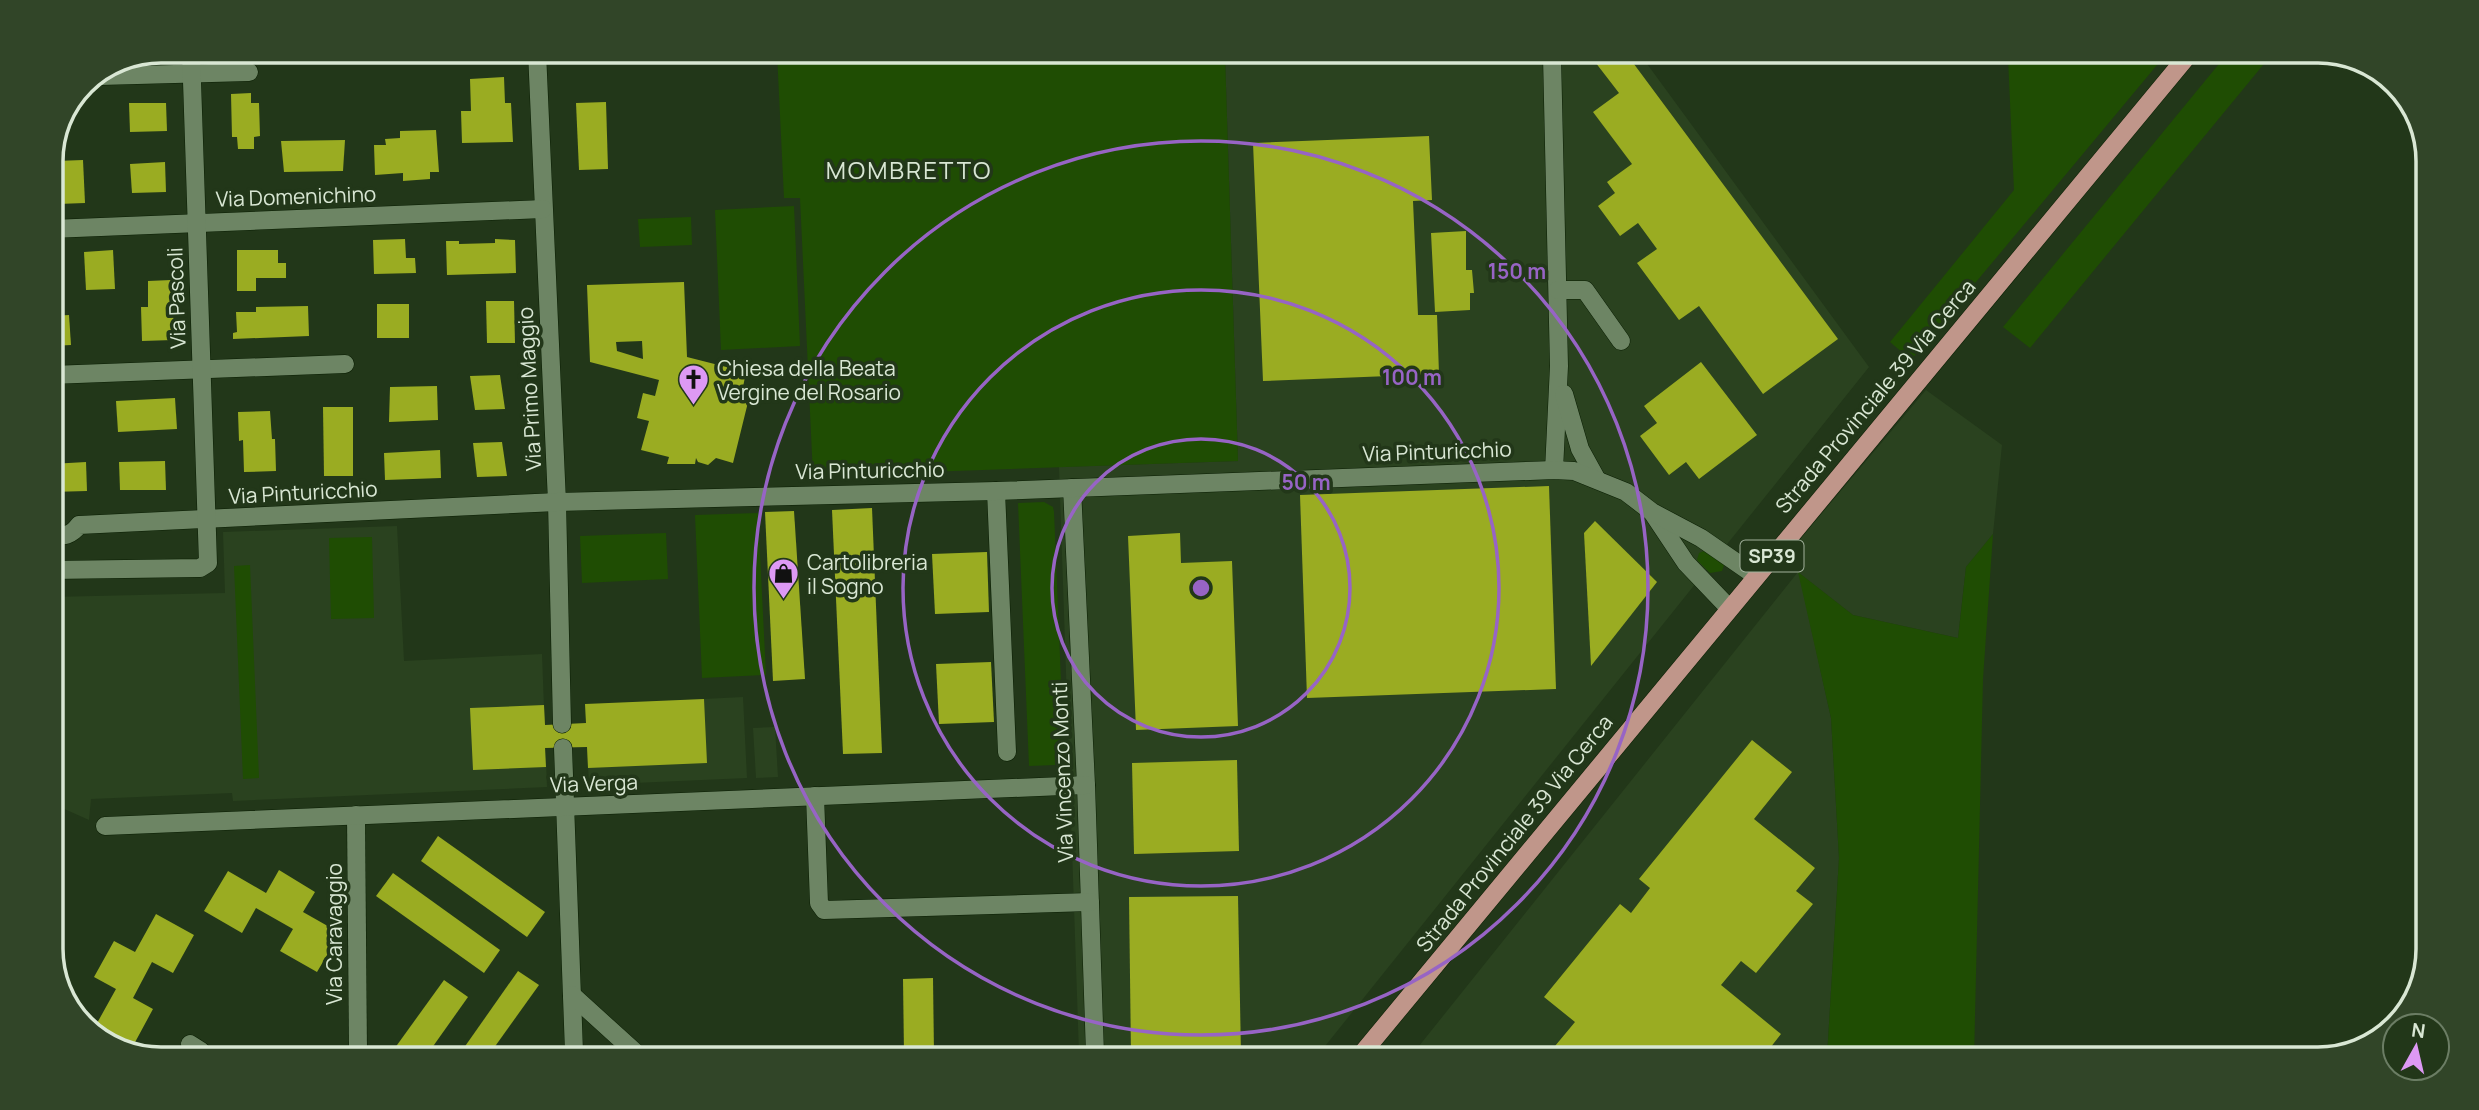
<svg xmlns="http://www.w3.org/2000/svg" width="2479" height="1110" viewBox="0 0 2479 1110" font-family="Manrope,sans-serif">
<rect width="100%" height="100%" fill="#223719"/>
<!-- built -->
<g fill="#2a421f">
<path d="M1225,55L1642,57L1869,367L1318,1055L1079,1054L1059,467L1238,461Z"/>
<path d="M1926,390L2002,445L1993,534L1966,567L1958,638L1853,615L1799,573L1831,718L1839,858L1827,1057L1411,1056L1798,572L1796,544Z"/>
<path d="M397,526L404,661L542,654L547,787L233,801L232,793L91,799L89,820L51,803V597L225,593L223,532Z"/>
<path d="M743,697L747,778L589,785L585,705Z"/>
<path d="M775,727L778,777L756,778L753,728Z"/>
</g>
<!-- green -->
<g fill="#1f4d03">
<path d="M777,53L1225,55L1238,461L813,476L800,198H784Z"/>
<path d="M2008,58H2114L2123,65L2129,58L2162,59L1911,360L1890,342L2014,190Z"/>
<path d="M2223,59H2268L2030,348L2003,327Z"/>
<path d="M794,206L800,346L721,350L715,210Z"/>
<path d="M691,217L692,245L640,247L638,219Z"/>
<path d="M1044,502L1053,507L1054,512L1064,754L1063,759L1055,765L1029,766L1018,503Z"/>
<path d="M758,513L766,675L702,678L695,515Z"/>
<path d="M666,533L668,579L582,583L580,536Z"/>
<path d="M1993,534L1983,679L1974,1058L1827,1057L1839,858L1831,718L1798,572L1853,615L1958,638L1966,567Z"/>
<path d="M372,537L374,618L331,619L329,538Z"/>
<path d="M1704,551C1713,552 1719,556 1724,565L1722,571L1710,573L1697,560L1699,553Z"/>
<path d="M250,565L259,778L243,779L234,566Z"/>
</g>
<!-- building -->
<g fill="#9aac22" fill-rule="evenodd">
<path d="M291,51H324V54L291,55Z"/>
<path d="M1595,56H1628L1838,339L1763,394L1699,306L1679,320L1637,263L1657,249L1638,223L1620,236L1598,206L1615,193L1607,182L1632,164L1593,112L1619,93L1592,58Z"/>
<path d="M504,77L505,103H511L513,142L462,143L461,111H471L470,79Z"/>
<path d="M251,93V103H259L260,136L254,137V149H238L237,137H232L231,94Z"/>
<path d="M606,102L608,169L579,170L576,103Z"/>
<path d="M129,103H166L167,131L130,132Z"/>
<path d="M436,130L439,172H430V179L403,181V173L375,175L374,145H386L385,139L400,138V131Z"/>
<path d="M1429,136L1432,200L1413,201L1418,315H1437L1439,374L1263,381L1253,143Z"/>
<path d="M345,140L343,171L284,172L281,141Z"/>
<path d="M83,160L85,203L58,204L56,161Z"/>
<path d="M165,162L166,192L132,193L130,164Z"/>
<path d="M1466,231V270H1472L1474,293H1470V310L1435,312L1431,233Z"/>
<path d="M405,239L406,258H415L416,273L374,274L373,240Z"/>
<path d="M495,239L515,240L516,273L447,275L446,241H459V244L495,243Z"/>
<path d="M51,250H62L63,288H51Z"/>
<path d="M113,250L115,289L86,290L84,252Z"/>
<path d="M237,250H278V263H286V278H256V291H237Z"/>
<path d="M171,280L172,292H174L173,340L142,341L141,307H148V281Z"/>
<path d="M684,282L687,357L746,372L743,387L751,390L733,463L716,458L708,465L698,462L696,458L695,464H667L669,457L641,450L649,421L637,418L643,393L655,396L659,380L590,362L587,285ZM642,341L643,359L617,351L616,342Z"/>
<path d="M486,301H514L515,343H487Z"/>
<rect x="377" y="304" width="32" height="34"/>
<path d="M308,306L309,336L233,339V333L237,332L236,312H256V307Z"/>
<path d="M69,315L71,345L51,346V316Z"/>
<path d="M1701,362L1757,435L1699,479L1686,462L1669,475L1640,436L1657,423L1644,406Z"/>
<path d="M500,375L505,409L475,410L470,376Z"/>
<path d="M437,386L438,420L389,422L390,387Z"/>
<path d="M175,398L177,429L118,432L116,401Z"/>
<path d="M51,405H55L56,435H51Z"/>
<path d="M323,407H353V476H324Z"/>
<path d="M270,411L272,439H275L276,471L244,472L243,440L239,441L238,412Z"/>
<path d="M502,442L507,476L477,477L473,443Z"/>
<path d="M440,450L441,478L385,480L384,453Z"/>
<path d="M165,461L166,490H120L119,462Z"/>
<path d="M86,462L87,491L51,492V464Z"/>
<path d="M1549,486L1556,689L1307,698L1300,495Z"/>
<path d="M872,508L882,753L843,754L832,510Z"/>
<path d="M794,511L805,679L773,681L765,512Z"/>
<path d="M1595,521L1657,582L1591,666L1584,533Z"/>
<path d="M1180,533L1181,563L1232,561L1238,726L1136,730L1128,536Z"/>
<path d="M987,552L989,612L935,614L932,554Z"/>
<path d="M991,662L994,722L939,724L936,664Z"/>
<path d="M704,699L707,763L588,768L587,747L545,748L546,767L473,770L470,708L544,705L545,725L586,723L585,704Z"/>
<path d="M1752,740L1792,772L1754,819L1815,868L1796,891L1813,904L1756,973L1741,961L1721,985L1781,1034L1763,1057L1567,1056L1555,1046L1575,1022L1544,997L1620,904L1631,913L1650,888L1639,879Z"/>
<path d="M1237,760L1239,851L1134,854L1132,763Z"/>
<path d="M438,836L545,912L527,937L421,861Z"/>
<path d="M279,870L315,892L303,912L340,933L317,972L280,951L293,929L256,908L242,933L204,911L228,871L266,893Z"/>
<path d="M393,873L500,950L484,973L376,896Z"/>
<path d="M1238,896L1241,1055H1131L1129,897Z"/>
<path d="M156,914L194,935L173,973L152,962L133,998L153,1009L133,1046L96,1025L116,989L94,977L114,941L135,952Z"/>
<path d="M518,971L539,985L491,1052H461Z"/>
<path d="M933,978L934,1054H904L903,979Z"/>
<path d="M444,980L468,997L429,1052H392Z"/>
</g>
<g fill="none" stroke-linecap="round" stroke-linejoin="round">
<defs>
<g id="minor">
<path d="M537,52L557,502L562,724"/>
<path d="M1552,56L1559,366L1554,470"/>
<path d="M100,76L249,72"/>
<path d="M51,229L543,209"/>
<path d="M1558,290H1585L1621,341"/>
<path d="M51,375L345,364"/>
<path d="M1564,394L1580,449L1596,478"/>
<path d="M1072,488L1086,785L1095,1054"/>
<path d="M996,491L1007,752"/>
<path d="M1654,515L1686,563L1729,608"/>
<path d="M51,536C64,536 71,536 79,525L557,502L996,491L1554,470L1574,471L1626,492L1652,512L1701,538L1756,576"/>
<path d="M51,570L200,568L208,563L191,51"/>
<path d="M563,748L574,1052"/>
<path d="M815,796L819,903L824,910L1090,902"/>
<path d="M356,815L358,1052"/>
<path d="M105,826L1086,785"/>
<path d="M572,995L636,1053"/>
<path d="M190,1044L201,1051"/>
</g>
<path id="major" d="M1360,1056L2185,59"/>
</defs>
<!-- minor casing -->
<use href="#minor" stroke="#0a1e03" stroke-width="19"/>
<!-- major casing -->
<use href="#major" stroke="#0a1e03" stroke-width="19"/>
<!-- minor -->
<use href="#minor" stroke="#6d8564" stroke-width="18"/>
<!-- major -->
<use href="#major" stroke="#c0968a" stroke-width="18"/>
</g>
<!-- distance rings -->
<g fill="none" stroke="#9764c5" stroke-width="3.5">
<circle cx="1201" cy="588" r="149"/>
<circle cx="1201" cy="588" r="298"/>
<circle cx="1201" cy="588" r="447"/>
</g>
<!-- icons -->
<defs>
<symbol id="church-pin" viewBox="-11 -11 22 30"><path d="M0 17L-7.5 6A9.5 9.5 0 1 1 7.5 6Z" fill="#dd99f4" stroke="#223719"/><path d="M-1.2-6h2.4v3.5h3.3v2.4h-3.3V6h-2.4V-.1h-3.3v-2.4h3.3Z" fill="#111"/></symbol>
<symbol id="shop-pin" viewBox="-11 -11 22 30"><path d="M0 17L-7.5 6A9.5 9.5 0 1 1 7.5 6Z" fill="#dd99f4" stroke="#223719"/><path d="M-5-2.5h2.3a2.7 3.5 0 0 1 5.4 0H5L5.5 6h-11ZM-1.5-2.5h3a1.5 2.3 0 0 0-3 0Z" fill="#111"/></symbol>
</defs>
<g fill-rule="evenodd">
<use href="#church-pin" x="676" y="362" width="35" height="47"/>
<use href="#shop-pin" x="766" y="556" width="35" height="47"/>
</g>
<g text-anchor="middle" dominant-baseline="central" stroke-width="7" stroke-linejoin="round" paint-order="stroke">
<!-- shield labels -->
<rect fill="#223719" stroke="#a2b29c" stroke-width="2" x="1740.5" y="540.5" width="63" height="31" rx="5"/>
<g font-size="19" font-weight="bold" fill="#d9e7d4">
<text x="1772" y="556">SP39</text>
</g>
<!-- street labels -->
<g font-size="21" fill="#d9e7d4" stroke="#223719">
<text transform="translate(296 196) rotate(-2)">Via Domenichino</text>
<text transform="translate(176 298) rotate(-92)">Via Pascoli</text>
<text transform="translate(529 389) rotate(-93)">Via Primo Maggio</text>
<text transform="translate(1875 396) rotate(-50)">Strada Provinciale 39 Via Cerca</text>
<text transform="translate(1437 451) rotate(-2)">Via Pinturicchio</text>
<text transform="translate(870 470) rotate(-1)">Via Pinturicchio</text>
<text transform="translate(303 492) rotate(-3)">Via Pinturicchio</text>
<text transform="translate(1062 772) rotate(-92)">Via Vincenzo Monti</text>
<text transform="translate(594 783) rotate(-2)">Via Verga</text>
<text transform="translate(1514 833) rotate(-51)">Strada Provinciale 39 Via Cerca</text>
<text transform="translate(334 934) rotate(-90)">Via Caravaggio</text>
</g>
<!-- poi labels -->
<g font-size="21" fill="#d9e7d4" stroke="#223719" text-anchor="start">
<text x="717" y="368">Chiesa della Beata<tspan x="717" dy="24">Vergine del Rosario</tspan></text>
<text x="807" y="562">Cartolibreria<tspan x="807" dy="24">il Sogno</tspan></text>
</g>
<!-- quarter labels -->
<g font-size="24" letter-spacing="2" fill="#d9e7d4" stroke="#223719">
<text x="909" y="169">MOMBRETTO</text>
</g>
</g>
<!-- crop -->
<path d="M0 0H2479V1110H0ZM161 63H2318A98 98 0 0 1 2416 161V949A98 98 0 0 1 2318 1047H161A98 98 0 0 1 63 949V161A98 98 0 0 1 161 63Z" fill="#314528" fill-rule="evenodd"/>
<path fill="none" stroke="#d9e7d4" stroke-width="3.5" d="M161 63H2318A98 98 0 0 1 2416 161V949A98 98 0 0 1 2318 1047H161A98 98 0 0 1 63 949V161A98 98 0 0 1 161 63Z"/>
<circle cx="1201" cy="588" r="10" fill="#9764c5" stroke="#223719" stroke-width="3.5"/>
<g font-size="21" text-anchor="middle" font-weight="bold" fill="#9764c5" stroke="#223719" stroke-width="7" stroke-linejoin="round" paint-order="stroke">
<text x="1517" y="279">150 m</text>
<text x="1412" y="385">100 m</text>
<text x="1306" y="490">50 m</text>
</g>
<!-- north arrow -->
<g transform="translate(2416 1047) rotate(8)"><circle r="33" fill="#223719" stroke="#6b7d64" stroke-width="2"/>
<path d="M0-5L12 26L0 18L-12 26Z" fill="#dd99f4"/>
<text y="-10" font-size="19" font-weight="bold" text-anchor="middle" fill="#d9e7d4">N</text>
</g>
</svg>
